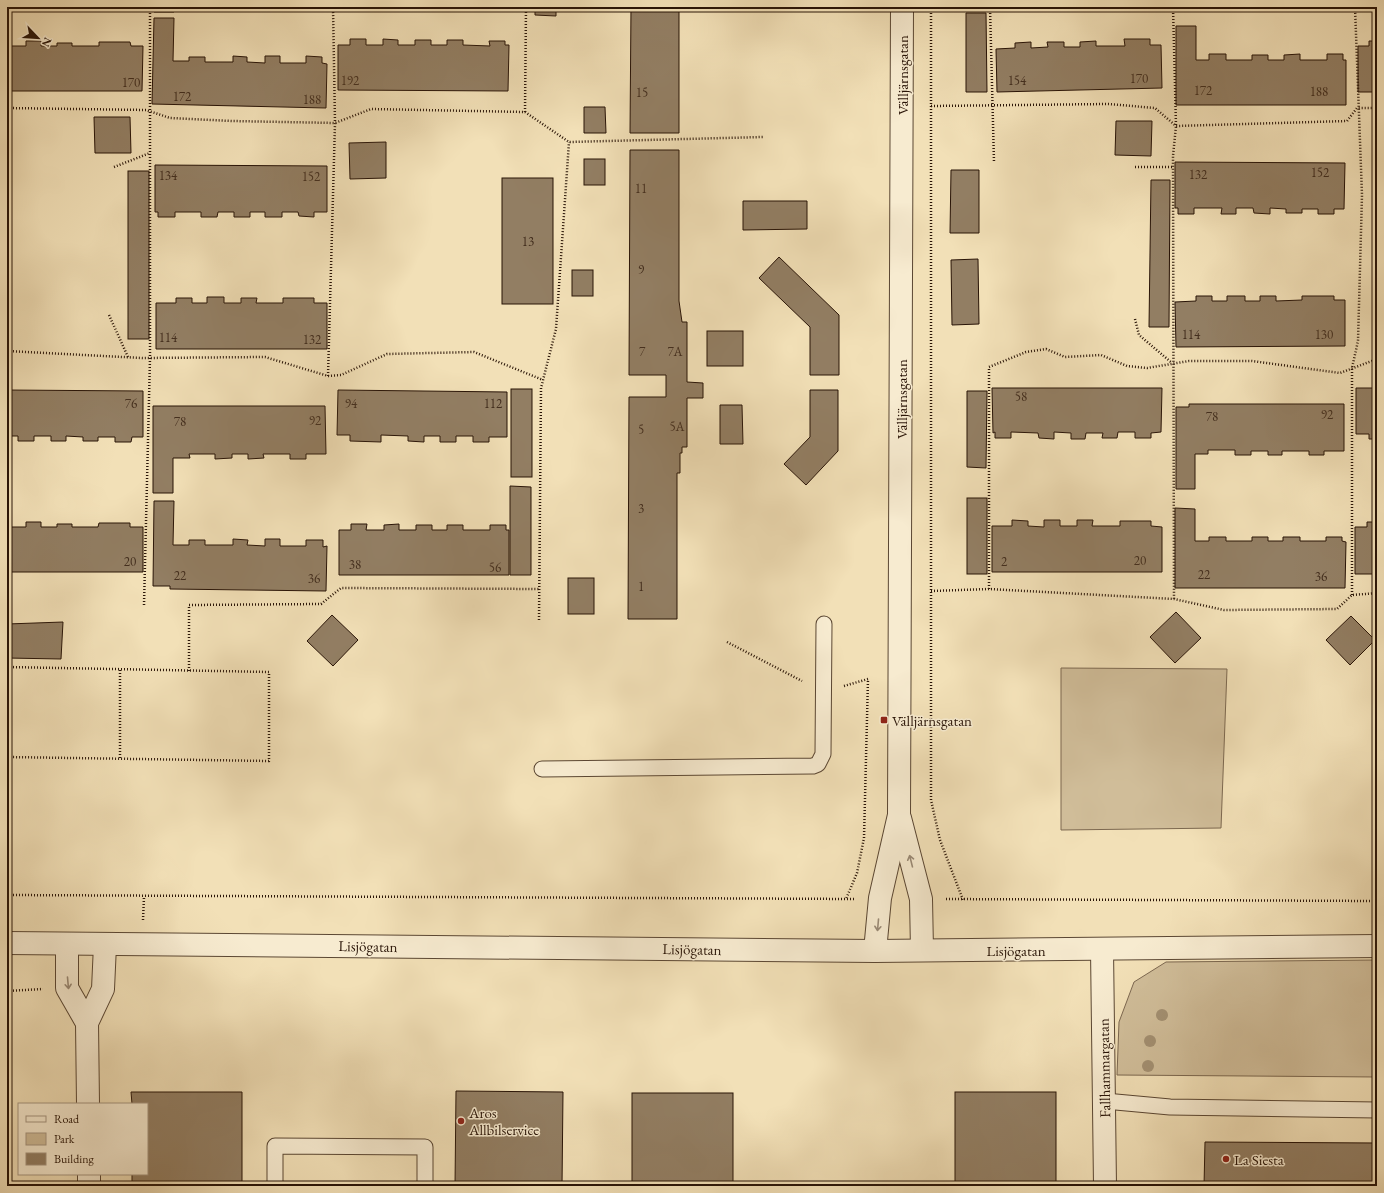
<svg xmlns="http://www.w3.org/2000/svg" width="1384" height="1193" viewBox="0 0 1384 1193" font-family="'EB Garamond',serif">
<rect width="100%" height="100%" fill="#f2e0b7"/>
<filter id="stains"><feTurbulence type="fractalNoise" baseFrequency=".005" numOctaves="4"/><feColorMatrix values="0 0 0 0 .2 0 0 0 0 .09 0 0 0 0 .02 0 0 0 .5 -.17"/></filter>
<radialGradient id="worn" r=".72"><stop offset=".6" stop-color="#630" stop-opacity="0"/><stop offset="1" stop-color="#630" stop-opacity=".3"/></radialGradient>
<!-- green -->
<g fill="#d0bd99" stroke="#7c6850">
<path d="M1061,668L1227,669L1221,828L1061,830Z"/>
<path d="M1377,960V1077L1117,1075L1119,1022L1134,982L1166,962Z"/>
</g>
<!-- building -->
<g fill="#927e63" stroke="#291407">
<path d="M153,7H174V12H154Z"/>
<path d="M535,7H556V16L535,15Z"/>
<path d="M631,7H679V133H630Z"/>
<path d="M966,13H986L987,92H966Z"/>
<path d="M154,18H174L173,61H189V57H205V62H233V56L247,57V62L265,63V56H280V63H306V56L322,57V63L327,64L326,108L152,104Z"/>
<path d="M1176,26H1196V60H1209V54H1226V60H1252V55H1268V60H1284V55L1300,54V60H1327V54H1343V60H1346V105H1176Z"/>
<path d="M350,39H366V45H383V39L398,40V45H415V40H431V45H447V40H463V45L490,46L489,41H505V45H509L508,91L338,90V45H350Z"/>
<path d="M1124,39H1150V45H1161L1162,88L997,92L996,49L1015,48V43L1031,42V48L1048,47L1047,42H1064V47H1080V42L1096,41V46H1125Z"/>
<path d="M10,40V46H26V41H41V46H57V43H72V46H99V42H130L131,46H143L142,91H7V41Z"/>
<path d="M1369,41H1377V92H1358V46H1369Z"/>
<path d="M584,107H605L606,133H584Z"/>
<path d="M94,117H130L131,153H95Z"/>
<path d="M1116,121H1152L1151,156L1115,155Z"/>
<path d="M386,142V178L350,179L349,143Z"/>
<path d="M630,150H679V301L682,322H687V382L703,383V398H687V447H682V453H680V473H677V619H628L629,397H666V375H629Z"/>
<rect x="584" y="159" width="21" height="26"/>
<path d="M1175,162L1345,163L1344,209H1334V214H1318V209H1302V213H1286V209L1270,208V214L1254,213L1253,208H1236V214H1221L1222,208H1194V214H1178V208H1175Z"/>
<path d="M155,165L327,166V212H314V217L299,216L298,212H282V217H265V212H250V217H234V212H218L217,217H201V212H175V217H158V212H155Z"/>
<path d="M951,170H979V233H950Z"/>
<rect x="128" y="171" width="21" height="168"/>
<rect x="502" y="178" width="51" height="126"/>
<path d="M1151,180H1170L1169,327H1149Z"/>
<path d="M743,201H807V229L743,230Z"/>
<path d="M779,257L839,315V375H810V327L759,278Z"/>
<path d="M978,259L979,324L952,325L951,260Z"/>
<rect x="572" y="270" width="21" height="26"/>
<path d="M1196,296H1212V301H1227V296H1245V301H1260V296H1276V301L1302,300V296H1334V300H1345V346L1176,347L1175,302L1196,301Z"/>
<path d="M207,297H224V303H241V298H257L256,303H283V298H314V303H327V349H156V303H176V298H192V303H207Z"/>
<rect x="707" y="331" width="36" height="35"/>
<path d="M992,388H1162L1161,432L1151,433V438H1135V432H1118L1117,438H1102L1103,433H1086L1085,439H1071V433L1054,432V439L1039,438L1038,433L1011,432V438H995V432L993,433Z"/>
<path d="M1356,388H1377V439H1369V434H1356Z"/>
<rect x="511" y="389" width="21" height="88"/>
<path d="M7,390L143,391V437H132L131,442H115V437H98V441H83V437L66,436V441H51V436H34V441H18V436H7Z"/>
<path d="M338,390L507,392V437H489V442H473V436H456V442H440V436H424V442L408,441V436L381,435V442L350,441V435H337Z"/>
<path d="M810,390H838V451L806,485L784,464L810,437Z"/>
<path d="M967,391H987L986,468L967,467Z"/>
<path d="M1189,404H1344V451H1324V455H1309V451H1282V455H1268V451H1251V455H1235V450H1208V454H1195V489H1176V407H1189Z"/>
<path d="M720,405H742L743,444H720Z"/>
<path d="M153,406H325L326,454H306V459H290V454H263L264,458L248,459V454H232V458L215,459V454H189L190,458H173V493H153Z"/>
<path d="M510,486L531,487V575H510Z"/>
<rect x="967" y="498" width="20" height="76"/>
<path d="M154,501H174L173,545H189V540H205V545H233V539L248,540L247,545L265,546V539H280V546H306V540H323V547L327,546L326,591L170,589V586H153Z"/>
<path d="M1175,508L1195,509V541H1209V537H1226V541H1252V537H1268V541H1283V537H1300V541H1326V537H1342V541L1346,542L1345,588H1175Z"/>
<path d="M1012,520L1028,521V526L1044,527V520H1060V526H1077V520H1093L1092,526H1120V521H1151V526L1162,527V572H992V526H1012Z"/>
<path d="M7,522H9L10,527H26V522H41V527H57V524H72V527H98L99,523H130V527H143V572H7Z"/>
<path d="M1367,522H1377V574H1355V527H1367Z"/>
<path d="M351,524H367L366,530H384V525L399,524V530H416V525H432V530H447V525H463V530H490V525H506V530H509V575H339V530H351Z"/>
<rect x="568" y="578" width="26" height="36"/>
<path d="M1176,612L1201,638L1175,663L1150,637Z"/>
<path d="M332,615L358,640L333,666L307,641Z"/>
<path d="M1351,616L1375,640L1350,665L1326,640Z"/>
<path d="M63,622L61,659L7,658V624Z"/>
<path d="M456,1091L563,1092L562,1186H455Z"/>
<path d="M131,1092H242V1186H132V1174H147V1104H132Z"/>
<rect x="955" y="1092" width="101" height="94"/>
<rect x="632" y="1093" width="101" height="93"/>
<path d="M1205,1142L1377,1143V1186H1204Z"/>
</g>
<g fill="none" stroke-linecap="round" stroke-linejoin="round">
<defs>
<g id="service">
<path d="M542,769L813,766L818,764L823,754L824,624"/>
<path d="M1105,1101L1170,1107L1377,1110"/>
<path d="M275,1186V1146L425,1147V1186"/>
</g>
<g id="minor">
<path d="M900,818L921,899L922,950"/>
<path d="M67,945V988L87,1023"/>
<path d="M1102,949L1105,1186"/>
<path d="M875,951L880,898L899,815L902,7"/>
<path d="M88,1104L87,1023L103,989L105,945"/>
<path d="M89,1174V1186"/>
</g>
<path id="tertiary" d="M7,943L875,951L1377,946"/>
</defs>
<!-- service casing -->
<use href="#service" stroke="#5b4733" stroke-width="17"/>
<!-- minor casing -->
<use href="#minor" stroke="#5b4733" stroke-width="24"/>
<!-- tertiary casing -->
<use href="#tertiary" stroke="#5b4733" stroke-width="24"/>
<!-- path -->
<g stroke="#291407" stroke-width="2.5" stroke-dasharray="1 2" stroke-linecap="butt">
<path d="M931,7V800L940,840L963,900"/>
<path d="M990,7L994,162"/>
<path d="M1173,7L1176,126L1173,156L1174,599"/>
<path d="M931,106L1108,104L1155,108L1176,126L1347,121L1357,108H1377"/>
<path d="M7,108L146,110L170,118L232,121L335,123L371,109L525,112L569,142L763,137"/>
<path d="M525,112L526,7"/>
<path d="M114,167L150,153"/>
<path d="M1135,167H1173"/>
<path d="M109,315L128,357"/>
<path d="M1135,319L1139,335L1172,363"/>
<path d="M7,351L142,358L265,357L328,376L341,375L387,354L474,352L543,380"/>
<path d="M328,376L335,123L333,7"/>
<path d="M989,589V367L1026,352L1046,349L1065,357L1101,355L1127,366L1147,368L1189,361H1252L1340,373L1377,359"/>
<path d="M931,591L989,589L1174,599L1224,610L1337,609L1352,595L1377,593"/>
<path d="M1352,595V368L1358,341L1362,195L1355,7"/>
<path d="M144,605L150,358V7"/>
<path d="M539,620L541,388L556,329L569,142"/>
<path d="M727,642L802,681"/>
<path d="M7,667L269,672V761L7,757"/>
<path d="M189,671V605L321,604L341,588L540,589"/>
<path d="M844,686L868,679L864,838L857,873L846,899"/>
<path d="M120,758V670"/>
<path d="M7,895L855,899"/>
<path d="M946,899L1377,901"/>
<path d="M143,920L144,897"/>
<path d="M7,991L43,989"/>
</g>
<!-- service -->
<use href="#service" stroke="#f7ebd0" stroke-width="15"/>
<!-- minor -->
<use href="#minor" stroke="#f7ebd0" stroke-width="22"/>
<!-- tertiary -->
<use href="#tertiary" stroke="#f7ebd0" stroke-width="22"/>
</g>
<!-- trees -->
<g fill="#a39072">
<circle cx="1162" cy="1015" r="6"/>
<circle cx="1150" cy="1041" r="6"/>
<circle cx="1148" cy="1066" r="6"/>
</g>
<!-- one-way arrows -->
<defs><path id="oneway-shaft" d="M-6 0H5M1.5-3L5.5 0L1.5 3" fill="none" stroke-width="1.6" stroke-linecap="round" stroke-linejoin="round"/></defs>
<g stroke="#9a8a76">
<use href="#oneway-shaft" transform="translate(911 861) rotate(-104)"/>
<use href="#oneway-shaft" transform="translate(878 925) rotate(95)"/>
<use href="#oneway-shaft" transform="translate(68 983) rotate(85)"/>
</g>
<!-- markers -->
<g fill="#8f2418" stroke="#f7ebd0" stroke-width="1.5">
<rect x="880" y="716" width="8" height="8" rx="2"/>
<circle cx="461" cy="1121" r="4"/>
<circle cx="1226" cy="1159" r="4"/>
</g>
<g text-anchor="middle" dominant-baseline="central" stroke-width="3" stroke-linejoin="round" paint-order="stroke">
<!-- number labels -->
<g font-size="13" fill="#432e1e">
<text x="1139" y="78">170</text>
<text x="350" y="80">192</text>
<text x="1017" y="80">154</text>
<text x="131" y="82">170</text>
<text x="1203" y="90">172</text>
<text x="1319" y="91">188</text>
<text x="642" y="92">15</text>
<text x="182" y="96">172</text>
<text x="312" y="99">188</text>
<text x="1320" y="172">152</text>
<text x="1198" y="174">132</text>
<text x="168" y="175">134</text>
<text x="311" y="176">152</text>
<text x="641" y="188">11</text>
<text x="528" y="241">13</text>
<text x="641" y="269">9</text>
<text x="1191" y="334">114</text>
<text x="1324" y="334">130</text>
<text x="168" y="337">114</text>
<text x="312" y="339">132</text>
<text x="642" y="351">7</text>
<text x="675" y="351">7A</text>
<text x="1021" y="396">58</text>
<text x="131" y="403">76</text>
<text x="351" y="403">94</text>
<text x="493" y="403">112</text>
<text x="1327" y="414">92</text>
<text x="1212" y="416">78</text>
<text x="315" y="420">92</text>
<text x="180" y="421">78</text>
<text x="677" y="426">5A</text>
<text x="641" y="429">5</text>
<text x="641" y="508">3</text>
<text x="1140" y="560">20</text>
<text x="130" y="561">20</text>
<text x="1004" y="561">2</text>
<text x="355" y="564">38</text>
<text x="495" y="567">56</text>
<text x="1204" y="574">22</text>
<text x="180" y="575">22</text>
<text x="1321" y="576">36</text>
<text x="314" y="578">36</text>
<text x="641" y="586">1</text>
</g>
<!-- street labels -->
<g font-size="15" fill="#291407" stroke="#f7ebd0">
<text transform="translate(902 75) rotate(-90)">Välljärnsgatan</text>
<text transform="translate(901 399) rotate(-90)">Välljärnsgatan</text>
<text transform="translate(368 946) rotate(1)">Lisjögatan</text>
<text transform="translate(692 949) rotate(1)">Lisjögatan</text>
<text x="1016" y="950">Lisjögatan</text>
<text transform="translate(1104 1068) rotate(-91)">Fallhammargatan</text>
</g>
<!-- poi labels -->
<g font-size="15" fill="#291407" stroke="#f7ebd0" text-anchor="start">
<text x="892" y="720">Välljärnsgatan</text>
<text x="469" y="1112">Aros<tspan x="469" dy="17">Allbilservice</tspan></text>
<text x="1234" y="1159">La Siesta</text>
</g>
</g>
<!-- margin -->
<rect width="1384" height="1193" fill="none" stroke="#f2e0b7" stroke-width="24"/>
<rect x="8" y="8" width="1368" height="1177" fill="none" stroke="#291407" stroke-width="2"/>
<rect x="12" y="12" width="1360" height="1169" fill="none" stroke="#291407"/>
<!-- legend -->
<rect x="18" y="1103" width="130" height="72" fill="#f7ebd0" stroke="#a59580"/>
<rect x="26" y="1116" width="20" height="6" fill="#f7ebd0" stroke="#a59580"/>
<text x="54" y="1123" font-size="12" fill="#291407">Road</text>
<rect x="26" y="1133" width="20" height="12" fill="#d0bd99" stroke="#a59580"/>
<text x="54" y="1143" font-size="12" fill="#291407">Park</text>
<rect x="26" y="1153" width="20" height="12" fill="#927e63" stroke="#a59580"/>
<text x="54" y="1163" font-size="12" fill="#291407">Building</text>
<!-- north arrow -->
<g transform="translate(38 38) rotate(115)" stroke="#f7ebd0" stroke-width="3" paint-order="stroke">
<path d="M0-3L7 15L0 10L-7 15Z" fill="#291407"/>
<text y="-6" font-size="11" font-weight="bold" text-anchor="middle" fill="#291407">N</text>
</g>
<rect width="100%" height="100%" filter="url(#stains)"/>
<rect width="100%" height="100%" fill="url(#worn)"/>
</svg>
